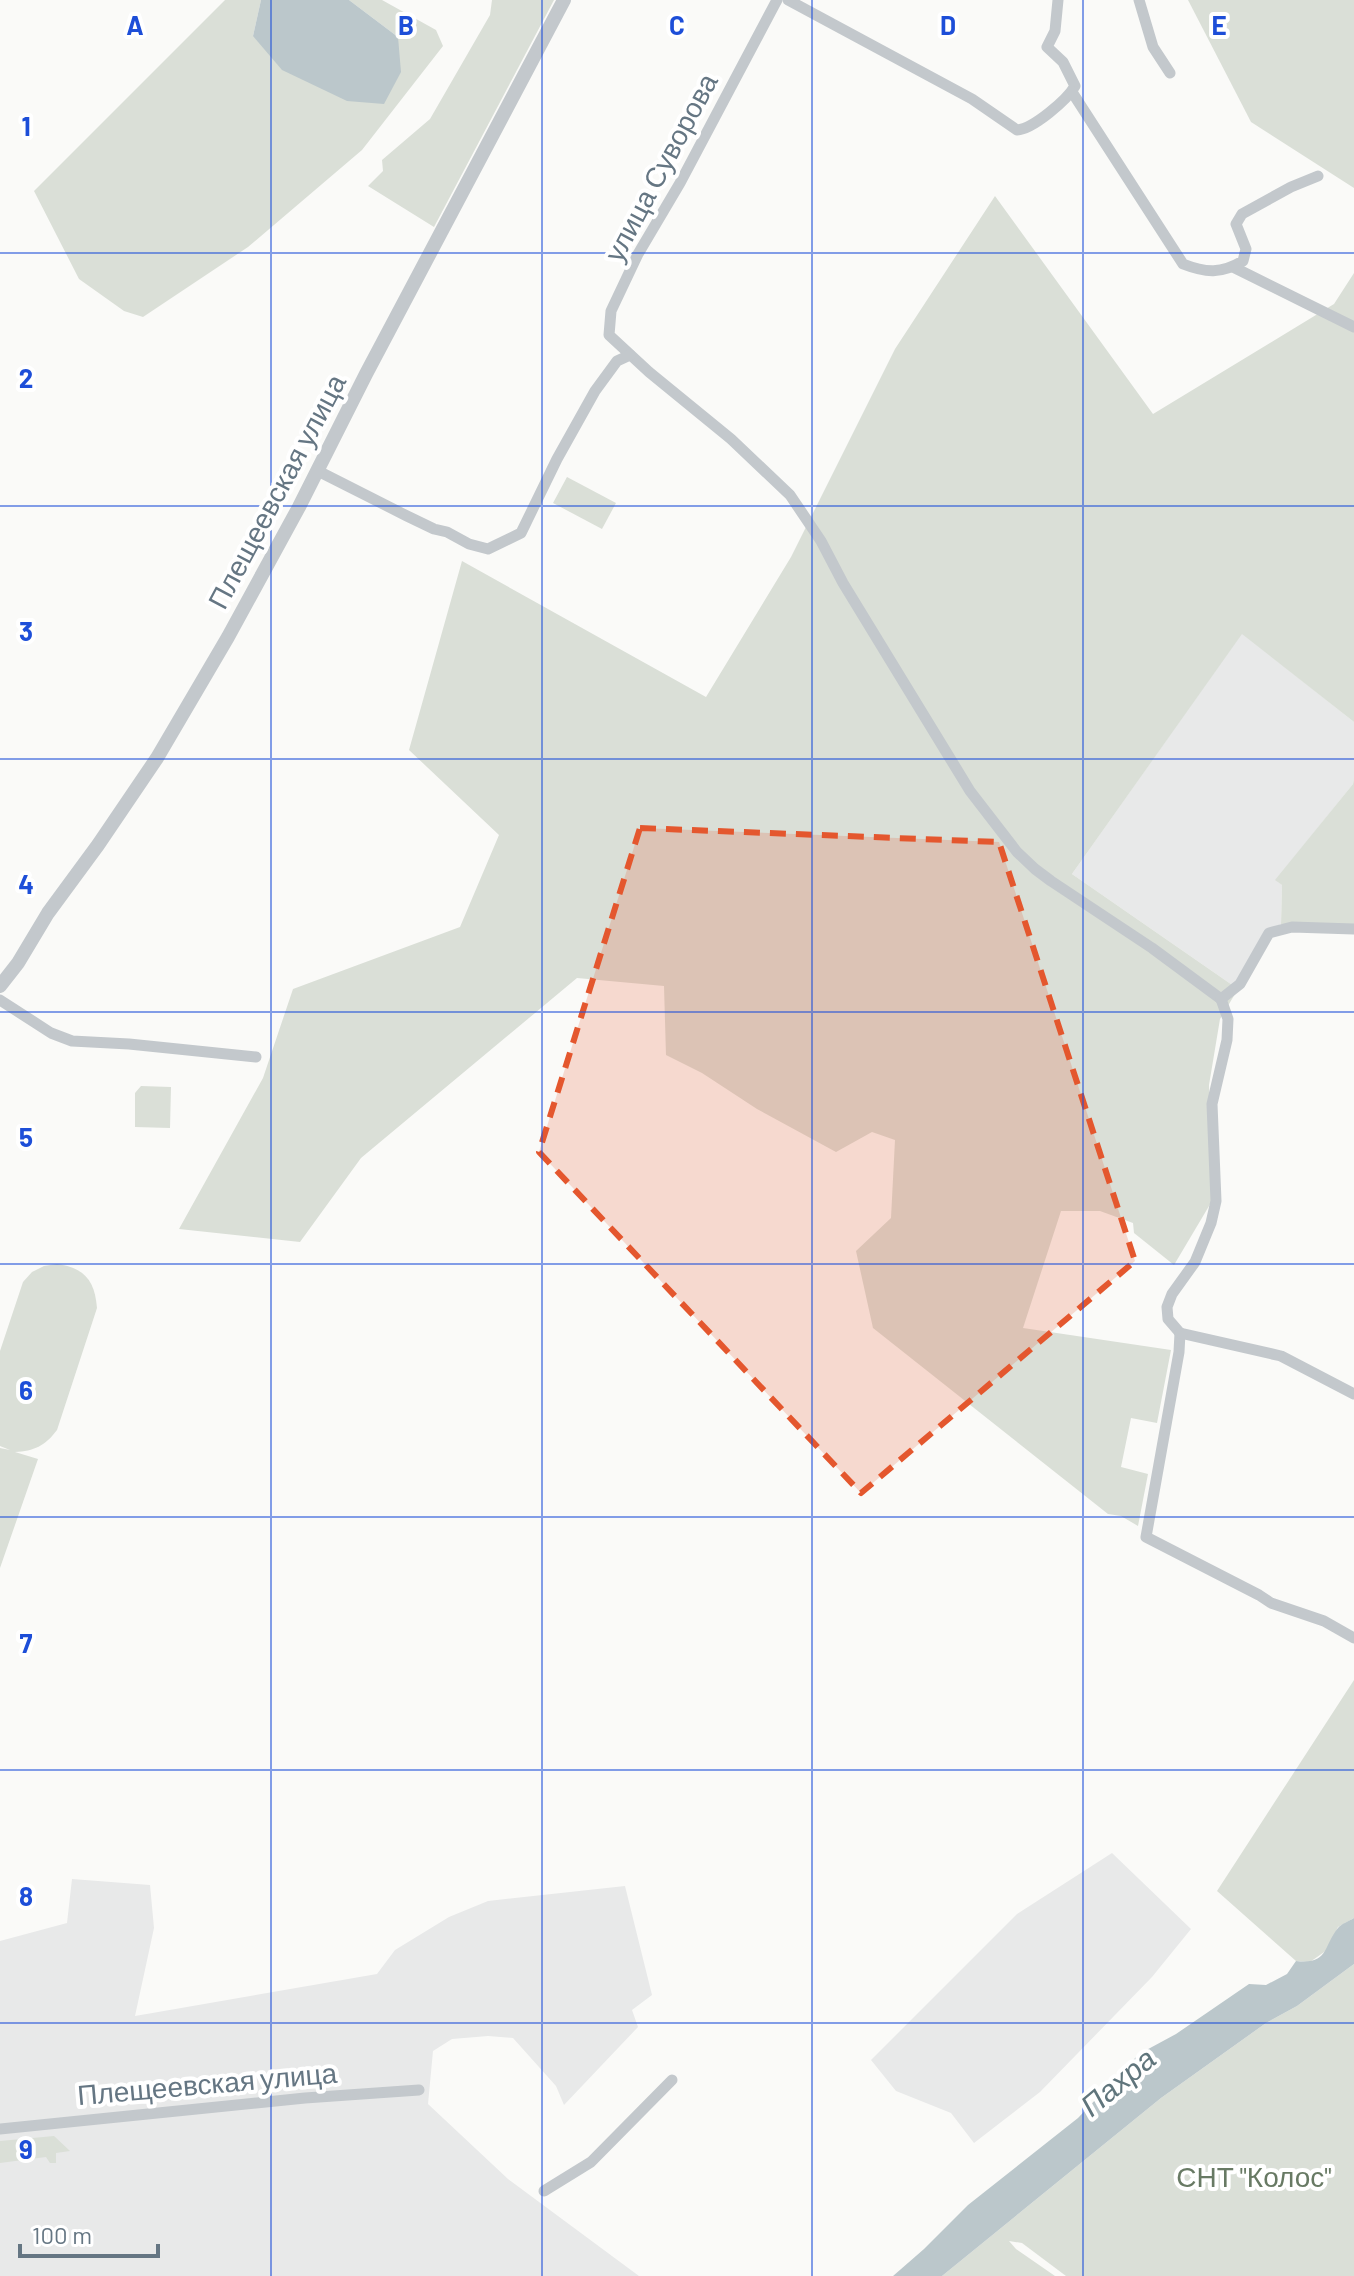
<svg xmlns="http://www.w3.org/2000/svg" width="1354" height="2276" viewBox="0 0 1354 2276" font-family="Barlow,sans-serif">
<rect width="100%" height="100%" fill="#fafaf8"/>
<!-- built -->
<g fill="#e8e9e9">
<path d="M1242,633L1354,722V778L1353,784L1276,880L1282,885L1281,924L1267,931L1238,989L1072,874Z"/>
<path d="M1112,1853L1191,1929L1152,1977L1040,2092L974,2143L951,2113L896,2091L871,2060L1017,1914Z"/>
<path d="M72,1879L150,1885L154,1928L135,2016L377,1974L395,1950L449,1917L488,1901L625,1886L652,1995L632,2010L638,2027L564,2105L556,2086L513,2038L488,2036L452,2039L433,2051L428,2104L508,2179L639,2276H0V1941L67,1923Z"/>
</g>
<!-- green -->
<g fill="#dadfd7">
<path d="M225,0H261L253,36L398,37L349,0H382L436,30L443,46L362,150L248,247L143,317L124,311L79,279L34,191Z"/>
<path d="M492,0H554L434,227L368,186L383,171L382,160L430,119L490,15Z"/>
<path d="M1188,0H1354V188L1251,122Z"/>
<path d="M995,196L1153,414L1334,304L1354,273V722L1242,634L1072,874L1238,989L1220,1019L1209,1085L1212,1201L1174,1265L1134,1233L1133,1223L1100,1211H1061L1023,1328L1171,1350L1157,1423L1131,1418L1121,1467L1148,1474L1138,1526L1121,1516L1108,1514L873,1328L856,1251L891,1218L895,1140L872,1132L836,1152L757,1109L702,1073L666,1055L664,986L577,978L361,1158L300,1242L179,1229L263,1078L293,989L460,927L499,835L409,750L462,561L706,697L791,557L895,349Z"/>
<path d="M567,477L616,503L602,529L553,503Z"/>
<path d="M1354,778V925L1281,924L1282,885L1275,880L1353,784Z"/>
<path d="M141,1086L171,1087L170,1128L135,1127V1093Z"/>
<path d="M57,1264C85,1268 95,1281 97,1308L57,1430C45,1446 34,1451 15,1452L38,1459L0,1568V1448L10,1450L0,1446V1351L23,1282L32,1272L44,1266Z"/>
<path d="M1354,1680V1918L1338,1927L1327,1950L1310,1962L1296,1961L1217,1891Z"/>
<path d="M1354,1964V2276H1066L1022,2243L1009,2241L1016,2249L1055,2276H942L1161,2098L1266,2023L1297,2006Z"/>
<path d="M54,2136L70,2151L56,2153V2163H50L46,2157L0,2163V2141Z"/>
</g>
<!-- water -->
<g fill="#bbc7cb">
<path d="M261,0H349L398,37L401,72L384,104L347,101L282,70L253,36Z"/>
<path d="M1354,1918V1964L1297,2006L1266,2023L1161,2098L942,2276H893L924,2249L968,2205L1078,2118L1139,2054L1176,2034L1249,1984L1266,1985L1287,1974L1296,1961C1329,1965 1323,1946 1338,1928C1341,1924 1349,1921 1354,1918Z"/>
</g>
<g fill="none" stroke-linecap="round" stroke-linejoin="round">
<!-- minor -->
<g stroke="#c3c8cc" stroke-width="11">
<path d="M777,0L680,183L638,254L611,311L609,335L649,372L731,439L790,495L821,541L843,583L970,791L1017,852L1035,869L1051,881L1152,948L1221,999"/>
<path d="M788,0L972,99L1017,130C1033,129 1067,100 1075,86L1063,62L1047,47L1055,31L1058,0"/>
<path d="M1139,0L1153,47L1170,73"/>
<path d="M1072,92L1183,264C1206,273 1221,274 1243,261L1246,249L1236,224L1242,214L1291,187L1318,176"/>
<path d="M1233,267L1354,327"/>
<path d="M318,471L407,516L434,529L447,532L469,544L488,549L521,533L557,459L595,391L617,361L630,355"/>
<path d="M1221,999L1240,984L1269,933L1292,927L1354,929"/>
<path d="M0,1000L51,1033L72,1041L129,1044L256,1057"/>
<path d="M1180,1333L1179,1352L1146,1537L1259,1595L1271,1603L1324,1621L1354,1638"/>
<path d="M1180,1333L1168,1319L1167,1307L1172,1294L1195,1262L1211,1223L1216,1201L1212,1104L1227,1040L1228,1019L1221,999"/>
<path d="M1180,1333L1281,1356L1354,1394"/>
<path d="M0,2129L305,2098L419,2090"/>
<path d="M544,2191L591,2162L672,2080"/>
</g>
<!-- tertiary -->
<path stroke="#c3c8cc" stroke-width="14" d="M0,986L18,963L48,913L98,845L157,758L228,637L299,507L366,374L564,0"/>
</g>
<!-- marked area -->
<path fill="#e4572e" fill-opacity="0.2" stroke="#e4572e" stroke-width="6" stroke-dasharray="16 10" stroke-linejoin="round" d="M640,828L999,842L1135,1261L861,1493L539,1152Z"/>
<!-- grid -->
<path fill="none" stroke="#1d4ed8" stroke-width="2" stroke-opacity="0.55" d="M271,0V2276M542,0V2276M812,0V2276M1083,0V2276M0,253H1354M0,506H1354M0,759H1354M0,1012H1354M0,1264H1354M0,1517H1354M0,1770H1354M0,2023H1354"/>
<g text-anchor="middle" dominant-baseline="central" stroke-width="8" stroke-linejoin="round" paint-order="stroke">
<!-- street labels -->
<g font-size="28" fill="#657683" stroke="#fff">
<text transform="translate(660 167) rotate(-62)">улица Суворова</text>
<text transform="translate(276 491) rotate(-62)">Плещеевская улица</text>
<text transform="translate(207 2083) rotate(-5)">Плещеевская улица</text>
</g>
<!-- park labels -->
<g font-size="28" fill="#687a64" stroke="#fff">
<text x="1254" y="2176">СНТ "Колос"</text>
</g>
<!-- water labels -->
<g font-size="30" font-style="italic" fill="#60757c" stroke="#fff">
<text transform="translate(1117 2081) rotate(-40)">Пахра</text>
</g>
</g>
<g font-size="26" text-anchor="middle" font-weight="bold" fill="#1d4ed8" stroke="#fff" stroke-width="8" stroke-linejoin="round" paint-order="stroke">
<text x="135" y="35">A</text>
<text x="406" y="35">B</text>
<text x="677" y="35">C</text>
<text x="948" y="35">D</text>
<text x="1219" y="35">E</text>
<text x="26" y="136">1</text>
<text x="26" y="388">2</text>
<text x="26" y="641">3</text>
<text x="26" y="894">4</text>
<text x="26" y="1147">5</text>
<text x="26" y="1400">6</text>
<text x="26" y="1653">7</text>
<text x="26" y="1906">8</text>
<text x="26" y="2159">9</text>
</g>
<!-- scale -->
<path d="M20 2244v12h138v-12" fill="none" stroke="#657683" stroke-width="4"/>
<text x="32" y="2244" font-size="24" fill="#657683" stroke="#ffffff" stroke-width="6" paint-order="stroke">100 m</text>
</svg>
